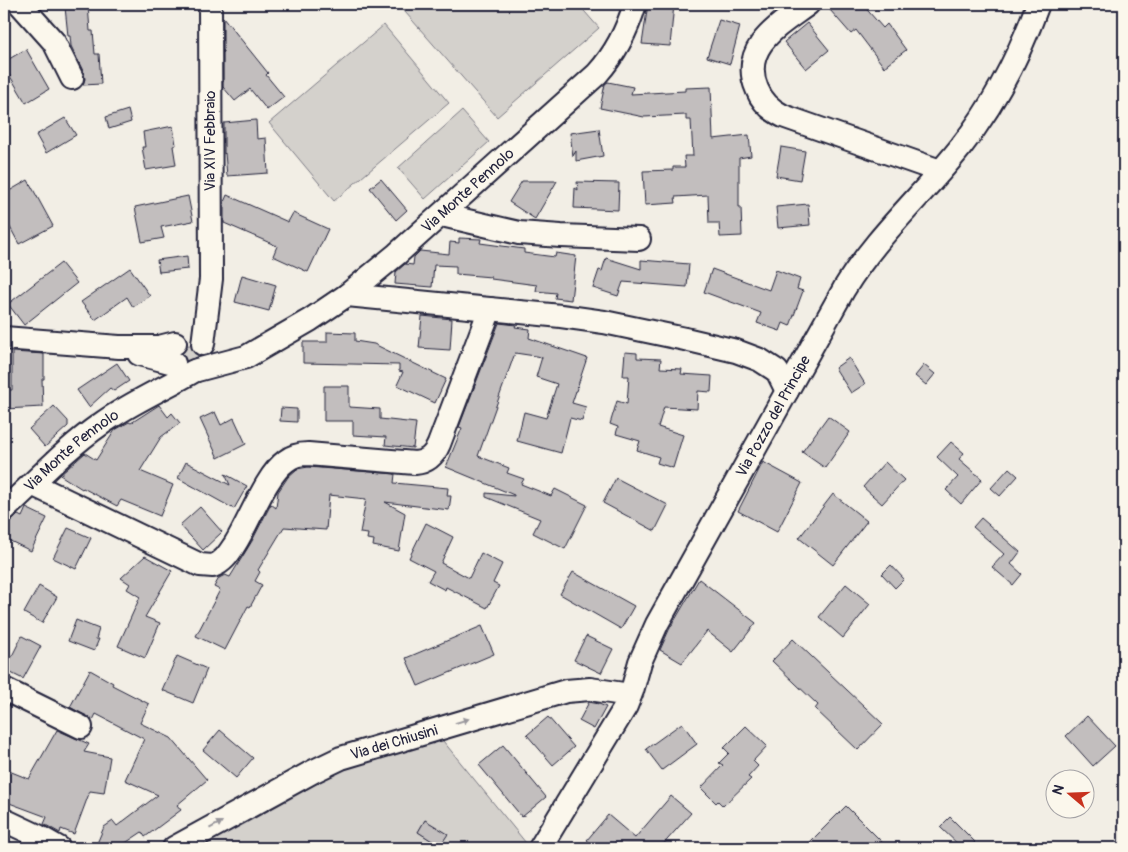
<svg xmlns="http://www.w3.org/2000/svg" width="1128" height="852" viewBox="0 0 1128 852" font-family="Pangolin,sans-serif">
<rect width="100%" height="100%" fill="#f2eee5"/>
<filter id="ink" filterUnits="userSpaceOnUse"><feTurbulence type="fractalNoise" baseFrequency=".02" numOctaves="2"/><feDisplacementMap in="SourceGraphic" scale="10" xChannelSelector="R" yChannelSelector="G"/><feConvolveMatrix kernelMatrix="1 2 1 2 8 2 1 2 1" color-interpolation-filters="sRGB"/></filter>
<g filter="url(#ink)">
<!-- green -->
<g fill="#d4d1cc" stroke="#7b7a84" fill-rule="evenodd">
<path d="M398,4H578L599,28L497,117Z"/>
<path d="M384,25L449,103L334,201L269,123Z"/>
<path d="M462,111L489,142L425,199L398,168Z"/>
<circle cx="189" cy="354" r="9"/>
<path d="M439,736L526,843L524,848H200L325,774ZM425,820L447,834L440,846L418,832Z"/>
</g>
<!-- building -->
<g fill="#c2bebe" stroke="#22223b">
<path d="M648,4H674L670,46L642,44Z"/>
<path d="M837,4H862L883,28L887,24L906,50L884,67L856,30L851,34L830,10Z"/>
<path d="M88,5L90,31H93L95,54H99L101,84L83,85L85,79L84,73L71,46L70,36H68L65,7Z"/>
<path d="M223,17L268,73L266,75L284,97L267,110L250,89L235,101L223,87Z"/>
<path d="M719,20L740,26L730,64L707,57Z"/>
<path d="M807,23L829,50L806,69L784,42Z"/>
<path d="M26,49L49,89L26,103L4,66V62Z"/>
<path d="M608,82L633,87L631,94L685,91V88L711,87L713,139L749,135L751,156L739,158V207H741L742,236L720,237L719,223H709L708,195L675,197L676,203L645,205L643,171L673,170V167H685L684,156H693L691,120H686V115L644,117L600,108L605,84Z"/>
<path d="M128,110L131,122L109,129L106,117Z"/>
<path d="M65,118L76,135L46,153L36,135Z"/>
<path d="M256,120L257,139L266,138L268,173L227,176L225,153L224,154V123Z"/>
<path d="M173,126L176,145L173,146L176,165L146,170L142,147H145L143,132Z"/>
<path d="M599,129L603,156L576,161V151L573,156L570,133Z"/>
<path d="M781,147L805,151L800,180L776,176Z"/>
<path d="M381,179L407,210L396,220L370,188Z"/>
<path d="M28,180L53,226L19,244L4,216V194Z"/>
<path d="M522,181H557L535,219L509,202Z"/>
<path d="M577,182L619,183L618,210L574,208L575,188L578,190Z"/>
<path d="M227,195L288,222L293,213L328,229L308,272L273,256L277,246L224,223V202Z"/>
<path d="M188,196L193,221L161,227L164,238L142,242L135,207Z"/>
<path d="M808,204L810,225L778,228L776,207Z"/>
<path d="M459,238L481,239L480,243L524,249V253L555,257L556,253L576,256L571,300L555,298L556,293L536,291L537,285L491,279V277L456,274V266L434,265L432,287L395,284L396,272L405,264L413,265L414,257L420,251L449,254L450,242L459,243Z"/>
<path d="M187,256L188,269L159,272L157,260Z"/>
<path d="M606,258L641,269V260L689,264L687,287L623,282L618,296L593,288L599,270L602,271Z"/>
<path d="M61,263L77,283L24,325L8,304Z"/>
<path d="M130,268L150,296L133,307L127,297L95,320L81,302Z"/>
<path d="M712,269L769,290L776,270L800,279L797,289L803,291L790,326L783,323L780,331L757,323L761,313L704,292Z"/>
<path d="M242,275L276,285L269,311L235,302Z"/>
<path d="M422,316L452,319L450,350L419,348Z"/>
<path d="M499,323L516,325L515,327L530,329L529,338L587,358L572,403L586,407L582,421L570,418L561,453L517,441L524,412L546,418L557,384L536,377L542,357L515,353L478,456L509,468L507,473L524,479L521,484L551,496L555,489L587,505L565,549L533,533L540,519L486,497V493L514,496V495L446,467L462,428L459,427Z"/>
<path d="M327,332L355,333V341L374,344L446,379L435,403L397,385L403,372L399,371V365L303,363V342H327Z"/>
<path d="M12,352L44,354V379H42L43,407L4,409V390H12Z"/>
<path d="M625,352L637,353V358L661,359L660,368L682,369L681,374L712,376L711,392L698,391L697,409L664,407L658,427L683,435L673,468L657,463L659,457L637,450L640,441L616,434L618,427L610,424L617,401L627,404L629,376H623Z"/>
<path d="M849,358L865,384L851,393L835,368Z"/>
<path d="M117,363L129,381L114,391L110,388L89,407L77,390Z"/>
<path d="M924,365L935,374L926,385L915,376Z"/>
<path d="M324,386H349V407L380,409V419L416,423L413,448L385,445L386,437L353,435V421H324Z"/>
<path d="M159,405L168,417L172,413L180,423L161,437L140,471L173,485L160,516L121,500L117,506L83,488L82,489L60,475L85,453L96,460L115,430L129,422L131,423Z"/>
<path d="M54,406L68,421V426L45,447L29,429Z"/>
<path d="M281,408L297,409V422L280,421Z"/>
<path d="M215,412L221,425L234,418L246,444L218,458L200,419Z"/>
<path d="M828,416L850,432L825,468L802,452Z"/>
<path d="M951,442L964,453L959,459L982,479L961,504L946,490L958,477L937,457Z"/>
<path d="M186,462L230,485L225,474L247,486L234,509L178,478Z"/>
<path d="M763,462L802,483L777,532L738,511Z"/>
<path d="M885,462L904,480L882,504L863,487Z"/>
<path d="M308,467L395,474L394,483L448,488L447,496H451L449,510L385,502L405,513L399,551L373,546L374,540L367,539L368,534L360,533L366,499L329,495L326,530L284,527L258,570L260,572L255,581L262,585L250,607L248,606L225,650L196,636L220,590L214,587L219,578L225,575L230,577L252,541L271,504L276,508L278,492L288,477L297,469Z"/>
<path d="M1009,468L1018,476L1000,496L991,488Z"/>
<path d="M616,478L668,505L655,531L603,503Z"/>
<path d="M833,494L867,521L833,565L799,538Z"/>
<path d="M200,507L222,532L203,550L180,525Z"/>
<path d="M26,508L47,518L31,551L4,538V523L13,520L18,515L22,517Z"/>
<path d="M981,518L1020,552L1011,564L1022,574L1013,585L992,567L1004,554L973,527Z"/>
<path d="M426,523L453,537L441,563L469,578L481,553L502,564L493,583L499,586L487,608L446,587L445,590L428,581L434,571L409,558Z"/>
<path d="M68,528L91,538L76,569L53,558Z"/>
<path d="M145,556L172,571L145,617L160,623L145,658L118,646L140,597L127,589L130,584L121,578Z"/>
<path d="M891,565L904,579L895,588L882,574Z"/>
<path d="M573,572L634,606L621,629L560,594Z"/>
<path d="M699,579L756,623L733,652L707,631L682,663L660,650L669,630Z"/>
<path d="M846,584L870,604L843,638L819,617Z"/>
<path d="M39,586L57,597L42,623L24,613Z"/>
<path d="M76,620L99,629L96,639H99L94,651L68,641Z"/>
<path d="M482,626L494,654L418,686L406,658Z"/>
<path d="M22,636L41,646L23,679L5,670Z"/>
<path d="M586,636L613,649L601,673L574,660Z"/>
<path d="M793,639L883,724L858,750L815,709L818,705L772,661Z"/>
<path d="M177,656L207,669L193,703L162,690Z"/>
<path d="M90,670L113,683L112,685L149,704L140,723L171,738L207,780L177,805L181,810L145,837L142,832L118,848H95L104,827L113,821L117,826L158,795L125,780L144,739L96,714L93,720L70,707Z"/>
<path d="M589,702L599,704L606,707L594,729L579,721Z"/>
<path d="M1087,716L1115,746L1093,766L1066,736Z"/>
<path d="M548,717L574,747L553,765L527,735Z"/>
<path d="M682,723L697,744L662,770L646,749Z"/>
<path d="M746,726L767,746L753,761L758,766L748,777L751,779L723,806L718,801L716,803L701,788L723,765L719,763L729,753L724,748Z"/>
<path d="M57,730L89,744L84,752L110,757L104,793L90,791L74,834L61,829L60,833L44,824L47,817L4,801V769L29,779Z"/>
<path d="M220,730L253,758L236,778L203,750Z"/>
<path d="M503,745L546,797L522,817L479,765Z"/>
<path d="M671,796L691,813L660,848H596L587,840L608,815L635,838Z"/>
<path d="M846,806L888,848H804Z"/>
<path d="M950,817L975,842L969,848H962L940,827Z"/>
<path d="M425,820L448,834L440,846L418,832Z"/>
</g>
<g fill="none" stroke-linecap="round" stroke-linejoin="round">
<defs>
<g id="minor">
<path d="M20,4L54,42L72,78"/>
<path d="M808,4C780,25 739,47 757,89C762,102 771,110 783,116L940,171"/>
<path d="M442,215L519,233L561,236L639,239"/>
<path d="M347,295L561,316L604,322L685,339L736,351L760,360L777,371L787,391"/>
<path d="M4,338L119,347H159L175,343"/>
<path d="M203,344L211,279L210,4"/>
<path d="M139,354L174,363"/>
<path id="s1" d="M197,370L246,357L310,320L347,295L397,254L597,74C616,53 627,31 635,4"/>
<path d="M32,484L200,565L213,566C224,562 229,553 235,544C249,522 266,475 286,461C292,456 300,454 308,454L415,463C427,462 434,456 439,444L490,309"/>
<path id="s2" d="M4,510C36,481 65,449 101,424C130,403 163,389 194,371"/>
<path d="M4,689L81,727"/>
<path d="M4,820L38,836L59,848"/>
<path id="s3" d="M174,848L314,771L341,758L566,691L590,689L630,695"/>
<path id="s4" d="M540,848L626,706L632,691L640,662L657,624L844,289C876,236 922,196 960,148C995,104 1019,56 1038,4"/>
</g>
</defs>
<!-- minor casing -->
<use href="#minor" stroke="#22223b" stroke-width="26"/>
<!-- minor -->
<use href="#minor" stroke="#fbf7ec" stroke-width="22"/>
</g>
<!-- one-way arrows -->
<defs><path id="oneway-solid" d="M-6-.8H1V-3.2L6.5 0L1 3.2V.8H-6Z" transform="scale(1.25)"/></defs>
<g fill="#99979c">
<use href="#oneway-solid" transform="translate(462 721) rotate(-17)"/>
<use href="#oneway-solid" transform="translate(216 825) rotate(-29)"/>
</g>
</g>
<g text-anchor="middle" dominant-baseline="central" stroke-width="5" stroke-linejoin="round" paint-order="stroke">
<!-- street labels -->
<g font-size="15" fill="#22223b" stroke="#fbf7ec">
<text transform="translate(210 141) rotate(-90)">Via XIV Febbraio</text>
<text stroke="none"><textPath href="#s1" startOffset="329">Via Monte Pennolo</textPath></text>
<text stroke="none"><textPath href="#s4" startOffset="492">Via Pozzo del Principe</textPath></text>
<text stroke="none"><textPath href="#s2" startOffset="90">Via Monte Pennolo</textPath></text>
<text stroke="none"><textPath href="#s3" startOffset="245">Via dei Chiusini</textPath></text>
</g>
</g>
<!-- margin -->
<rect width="1128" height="852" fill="none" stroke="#fbf7ec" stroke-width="20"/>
<rect x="10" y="10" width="1108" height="832" fill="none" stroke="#22223b" stroke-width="2" filter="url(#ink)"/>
<!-- north arrow -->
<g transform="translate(1070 794) rotate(289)"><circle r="24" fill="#fbf7ec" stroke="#a4a2a5"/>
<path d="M0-4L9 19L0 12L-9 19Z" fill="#c8321e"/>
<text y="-8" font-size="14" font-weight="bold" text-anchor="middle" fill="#22223b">N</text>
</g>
</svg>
